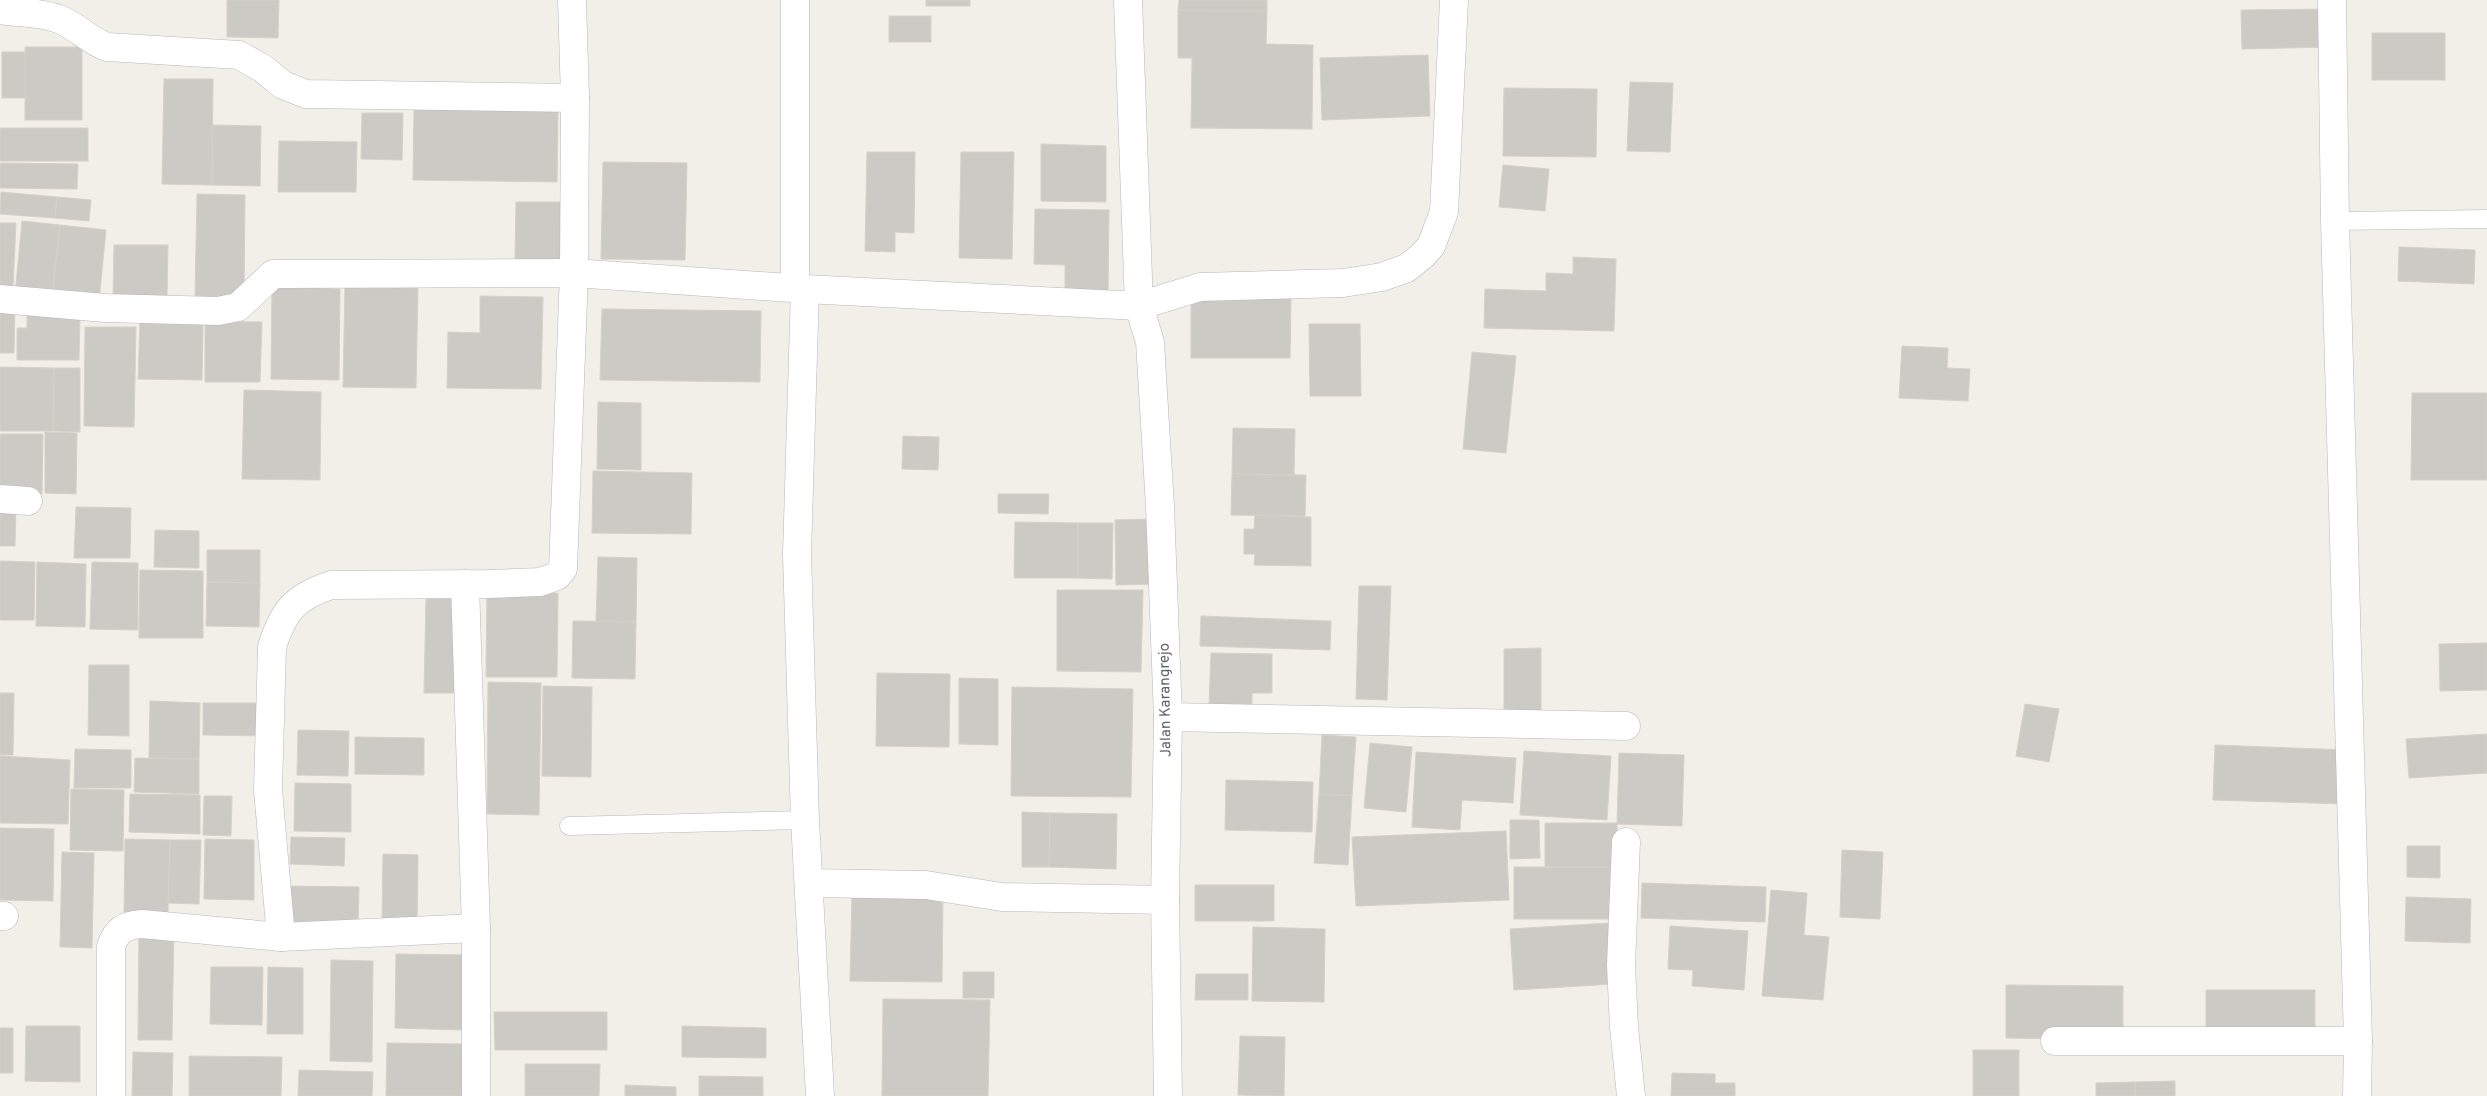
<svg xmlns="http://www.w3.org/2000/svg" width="2487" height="1096" viewBox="0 0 2487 1096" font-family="Overpass,sans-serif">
<rect width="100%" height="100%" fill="#f1efe8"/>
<!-- building -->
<g fill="#cccac5" stroke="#d6d1c6">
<path d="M227,0H279L278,38L227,37Z"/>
<rect x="926" y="0" width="44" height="6"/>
<path d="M1179,0H1267V11L1178,10Z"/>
<path d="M2328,9L2329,47L2242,49L2241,10Z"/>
<path d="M1178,10L1267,11L1266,44L1313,45L1312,129L1191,128L1192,58H1178Z"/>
<rect x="889" y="16" width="42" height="26"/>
<rect x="2372" y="33" width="73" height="47"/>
<rect x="25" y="47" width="57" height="73"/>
<rect x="2" y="52" width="23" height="46"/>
<path d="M1428,55L1430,116L1322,120L1320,58Z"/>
<path d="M164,79H213L212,185L162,184Z"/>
<path d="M1630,82L1673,83L1670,152L1627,151Z"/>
<path d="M1504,88L1597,89L1596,157L1503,156Z"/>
<path d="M414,107L558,109L557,182L413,180Z"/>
<path d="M362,113H403L402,160L361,159Z"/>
<path d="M213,125L261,126L260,186L212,185Z"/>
<rect x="0" y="128" width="88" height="33"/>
<path d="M279,141L357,142L356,192H278Z"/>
<path d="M1041,144L1106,146V202L1041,201Z"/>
<path d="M867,152H915L914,233L895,232V252L865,251Z"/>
<path d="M961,152H1014L1012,259L959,258Z"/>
<path d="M603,162L687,163L685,260L601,259Z"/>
<path d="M0,163L78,164L77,189L0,188Z"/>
<path d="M1503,165L1549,169L1545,211L1499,207Z"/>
<path d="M1,192L57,197L55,218L0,214Z"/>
<path d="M197,194L245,195L244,297H195Z"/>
<path d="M57,197L91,200L89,221L55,218Z"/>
<path d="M516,202H565L564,261L515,260Z"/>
<path d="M1035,209L1109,210L1108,295H1065V265L1034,264Z"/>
<path d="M22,221L60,225L52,297L15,294Z"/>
<path d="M0,223H16L13,288H0Z"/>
<path d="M60,225L106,230L99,302L52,297Z"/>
<path d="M114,245H168L167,300L113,299Z"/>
<path d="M2399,247L2475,250L2474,284L2398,281Z"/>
<path d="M1573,257L1616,259L1614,331L1484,328L1485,289L1546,291V273L1573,274Z"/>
<path d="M345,283L418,285L416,388L343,387Z"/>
<path d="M272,287L340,289L339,380L271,379Z"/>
<path d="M480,296L543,297L541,389L447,388L448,332L480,333Z"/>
<path d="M1191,296L1291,297L1290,358H1191Z"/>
<path d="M0,302H15L14,353H0Z"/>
<path d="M602,309L761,311L760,382L600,380Z"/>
<path d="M27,314L80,315L79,360H17V328H27Z"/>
<path d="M140,321H203L202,380L138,379Z"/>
<path d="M205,321L262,322L260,382H205Z"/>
<path d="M1309,324H1360L1361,396H1310Z"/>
<path d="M85,327H136L134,427L84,426Z"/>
<path d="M1902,346L1948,348L1947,368L1970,369L1968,401L1899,398Z"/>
<path d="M1472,352L1516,356L1506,453L1463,449Z"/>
<path d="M0,367L54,368L53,431H0Z"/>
<path d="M54,368H80V432L53,431Z"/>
<path d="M244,390L321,392L320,480L242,479Z"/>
<path d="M2412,393H2487V480H2411Z"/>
<path d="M598,402L641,403V470L597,469Z"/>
<path d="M1233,428L1295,429L1294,475L1232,474Z"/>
<path d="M45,432L77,433L76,494L45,493Z"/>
<path d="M0,434H43L42,494H0Z"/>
<path d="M903,436L939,437L938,470L902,469Z"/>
<path d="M593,471L692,473L691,534L592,533Z"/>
<path d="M1232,474L1306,475L1305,516L1231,515Z"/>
<path d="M998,494H1049L1048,514L998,513Z"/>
<path d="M0,506H16L15,546H0Z"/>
<path d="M76,507L131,508L130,558H74Z"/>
<path d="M1255,515L1311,517V566L1254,565L1255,554H1244V529H1254Z"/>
<path d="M1154,519L1156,584L1116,585L1115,520Z"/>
<path d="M1015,522L1078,523V578H1014Z"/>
<path d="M1078,523H1113L1112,579L1078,578Z"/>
<path d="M155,530L199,531V568L154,567Z"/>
<path d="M207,550H260V583L207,582Z"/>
<path d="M598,557L637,558L636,622H596Z"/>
<path d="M0,561L35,562L34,620H0Z"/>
<path d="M37,562L86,564L85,627L36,626Z"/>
<path d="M92,562L138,563V630L90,629Z"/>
<path d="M140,570L203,571V638H139Z"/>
<path d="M207,582L260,583L259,627L206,626Z"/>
<path d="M1359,586H1391L1387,700L1356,699Z"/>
<path d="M1057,590H1143L1141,672L1057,671Z"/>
<path d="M487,592L558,593L557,677H486Z"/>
<path d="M426,597L463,598L461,693H424Z"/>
<path d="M1201,616L1331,621L1330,650L1200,646Z"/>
<path d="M573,621L636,622L635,679L572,678Z"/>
<path d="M2487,643V690L2440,691L2439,644Z"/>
<path d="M1541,648V713H1504V649Z"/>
<path d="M1211,653L1272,654V693H1252V706L1209,705Z"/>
<path d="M89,665H129V736L88,735Z"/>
<path d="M877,673L950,674L949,747L876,746Z"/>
<path d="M959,678L998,679V745L959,744Z"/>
<path d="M488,682L541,683L539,815L487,814Z"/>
<path d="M543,686L592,687L591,777L542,776Z"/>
<path d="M1012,687L1133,689L1131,797L1011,796Z"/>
<path d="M0,693H14L13,755H0Z"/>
<path d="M150,701L200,703L199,759L149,758Z"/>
<path d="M203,703H269V736L203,735Z"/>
<path d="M2025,704L2059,709L2049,762L2016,756Z"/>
<path d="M298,730L349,731L348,776L297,775Z"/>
<path d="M2487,734V773L2409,778L2406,739Z"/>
<path d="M1322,735L1356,737L1352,796L1319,794Z"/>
<path d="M355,737L424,738V775L355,774Z"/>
<path d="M1370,743L1412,747L1406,812L1364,808Z"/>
<path d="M2215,745L2347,750L2345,804L2213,800Z"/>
<path d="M75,749L131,750V788H74Z"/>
<path d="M1524,751L1611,756L1607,820L1520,815Z"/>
<path d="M1416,752L1516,758L1513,803L1462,800L1460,830L1412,827Z"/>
<path d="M1619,753L1684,755L1682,826L1617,824Z"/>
<path d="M0,756L70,760L68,824L0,823Z"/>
<path d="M135,758L199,759V794L134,792Z"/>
<path d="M1226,780L1313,782L1312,832L1225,830Z"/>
<path d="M295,783L351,784V832L294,831Z"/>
<path d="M71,789L124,790L123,851L70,850Z"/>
<path d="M130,794L200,795V834L129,832Z"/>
<path d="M1319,794L1352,796L1348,865L1314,863Z"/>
<path d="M204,796H232L231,836L203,835Z"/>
<path d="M1022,812L1050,813L1049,867H1022Z"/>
<path d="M1050,813L1117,814L1116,869L1049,867Z"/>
<path d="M1510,820H1539L1540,858L1510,859Z"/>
<rect x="1545" y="823" width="72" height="44"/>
<path d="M0,828L54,829L53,901L0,900Z"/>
<path d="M1506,831L1509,900L1356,906L1352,837Z"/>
<path d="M291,837L345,838L344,866L290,864Z"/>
<path d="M125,839L170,840L168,913L124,912Z"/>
<path d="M205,839L254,840V900L204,899Z"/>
<path d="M170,840H201L199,904L168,903Z"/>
<path d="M2407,846H2440V878L2407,877Z"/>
<path d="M1842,850L1883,852L1880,919L1840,917Z"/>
<path d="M62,852L94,853L92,948L60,947Z"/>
<path d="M383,854L418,855L417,925L382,924Z"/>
<rect x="1514" y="867" width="97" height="52"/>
<path d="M1642,883L1766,887L1765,922L1641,918Z"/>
<rect x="1195" y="885" width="79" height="36"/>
<path d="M289,886L359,887L358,928L288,927Z"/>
<path d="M1771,890L1807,893L1804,935L1829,937L1823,1000L1762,996Z"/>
<path d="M852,893L943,894L942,982L850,981Z"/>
<path d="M2406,897L2471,899L2470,943L2405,941Z"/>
<path d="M1609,923L1613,984L1514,990L1510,929Z"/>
<path d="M1670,926L1748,931L1744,990L1692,986L1693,970L1668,969Z"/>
<path d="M139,927L174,928L172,1040H138Z"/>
<path d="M1253,927L1325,929L1324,1002L1252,1001Z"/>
<path d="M396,954L465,955L464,1030L395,1028Z"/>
<path d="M331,960L373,961L372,1062L330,1061Z"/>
<path d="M211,967H263L262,1025L210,1024Z"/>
<path d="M268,967L303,968V1034H267Z"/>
<rect x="963" y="972" width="31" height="26"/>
<path d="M1196,974H1248V1000H1195Z"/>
<path d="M2006,985L2123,986V1040L2006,1038Z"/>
<rect x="2206" y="990" width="109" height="48"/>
<path d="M883,999L990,1000L988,1096H882Z"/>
<path d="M494,1012H607V1050H495Z"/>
<path d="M26,1026H80V1082L25,1081Z"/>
<path d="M682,1026L766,1028V1058L682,1057Z"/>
<rect x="0" y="1028" width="13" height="45"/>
<path d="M1240,1036L1285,1037L1284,1096L1238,1095Z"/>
<path d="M387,1043L463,1044L462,1096H386Z"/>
<rect x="1973" y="1050" width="46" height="46"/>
<path d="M133,1052L173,1053L172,1096H132Z"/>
<path d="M189,1056L282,1057L281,1096H189Z"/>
<path d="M525,1064H600L599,1096H525Z"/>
<path d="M299,1070L373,1072L372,1096H298Z"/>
<path d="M1672,1073L1715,1074V1083H1735V1096H1671Z"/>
<path d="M699,1076L763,1077V1096H699Z"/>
<path d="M2175,1081V1096H2135V1082Z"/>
<path d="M2135,1082V1096H2096V1083Z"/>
<path d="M625,1085L676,1087V1096H625Z"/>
</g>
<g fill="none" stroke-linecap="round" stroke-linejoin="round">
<defs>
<g id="lane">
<path d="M2335,221L2487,219"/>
<path d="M569,826L805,820"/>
</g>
<g id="street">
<path d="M795,0V288"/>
<path d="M1128,0L1139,306L1150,342L1160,507L1168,717L1165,900L1168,1096"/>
<path d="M2332,0L2335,221L2358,1041L2357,1096"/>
<path d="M0,10C20,13 40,12 59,19C77,26 89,41 107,47L239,55L262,68L283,85L306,94L575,98"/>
<path d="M805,289L797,554L805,820L820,1096"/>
<path d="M0,299L105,308L218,311L238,307L273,274L574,273L805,289L1139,306L1200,287L1343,283L1382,277L1407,268L1423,255L1431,246L1444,212L1454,0"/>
<path d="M0,499L28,501"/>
<path d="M465,584L476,928V1096"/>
<path d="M1168,717L1626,726"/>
<path d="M1626,842L1621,965L1624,1027L1631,1096"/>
<path d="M809,883L926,885L1002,897L1165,900"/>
<path d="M0,916H4"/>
<path d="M281,937L268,790L272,647C283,611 295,597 331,585L488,584L540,582L557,576L563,569L574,273L575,98L572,0"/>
<path d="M2055,1041H2358"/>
<path d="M111,1096V947C116,930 125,925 142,924L281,937L476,928"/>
</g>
</defs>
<!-- lane casing -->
<use href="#lane" stroke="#b5b8bc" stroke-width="19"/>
<!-- street casing -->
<use href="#street" stroke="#b5b8bc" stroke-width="29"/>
<!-- lane -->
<use href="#lane" stroke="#fff" stroke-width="18"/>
<!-- street -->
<use href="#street" stroke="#fff" stroke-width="28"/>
</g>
<g text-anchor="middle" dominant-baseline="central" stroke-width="5" stroke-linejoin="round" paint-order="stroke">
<!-- street labels -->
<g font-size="15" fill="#5f6368" stroke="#fff">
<text transform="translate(1166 700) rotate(-91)">Jalan Karangrejo</text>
</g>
</g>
</svg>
